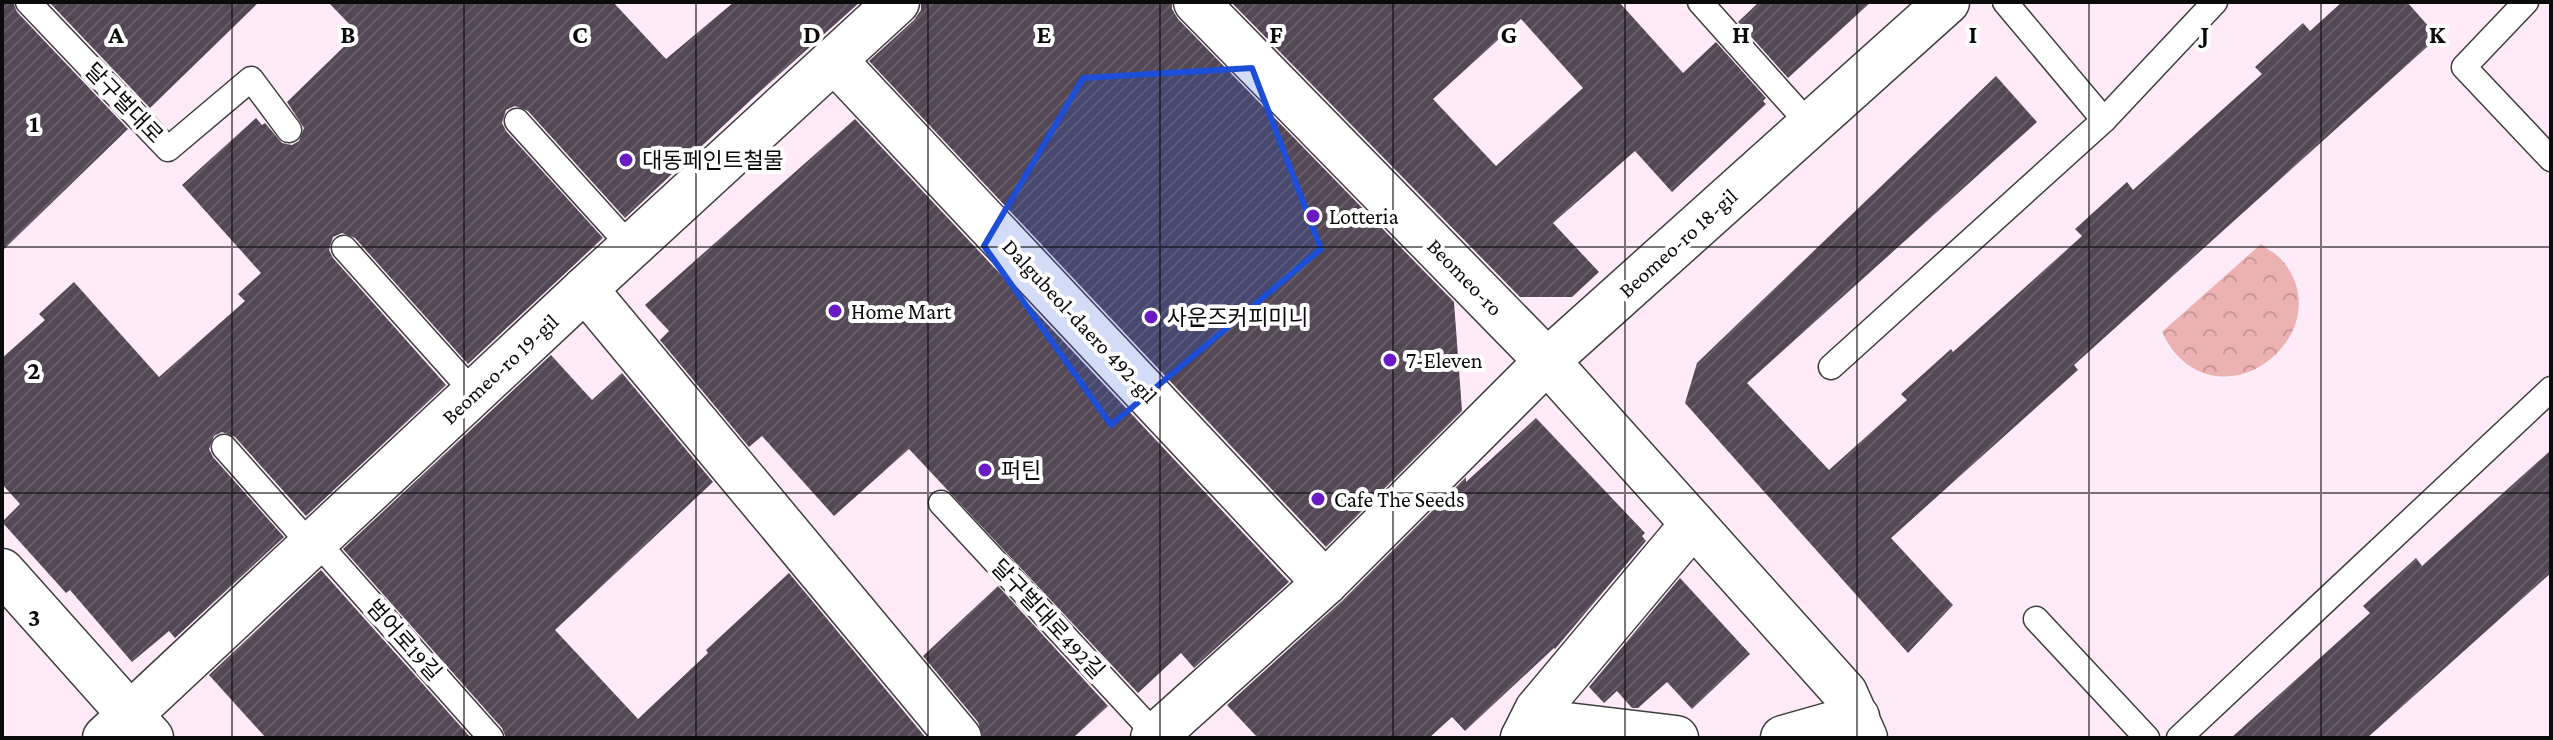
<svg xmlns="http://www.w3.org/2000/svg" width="2553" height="740" viewBox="0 0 2553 740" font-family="'Crimson Pro','Noto Sans KR',serif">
<defs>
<pattern id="park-crowns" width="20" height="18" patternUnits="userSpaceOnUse" patternTransform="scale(2)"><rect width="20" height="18" fill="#ecb1b1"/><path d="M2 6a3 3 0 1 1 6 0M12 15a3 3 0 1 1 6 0" fill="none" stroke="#c99797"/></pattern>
<pattern id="building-hatch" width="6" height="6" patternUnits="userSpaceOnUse" patternTransform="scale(2)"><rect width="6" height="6" fill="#534755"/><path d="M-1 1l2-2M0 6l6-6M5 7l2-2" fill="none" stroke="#675d68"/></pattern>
</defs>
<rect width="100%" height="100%" fill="#ffeaf8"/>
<!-- park -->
<path fill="url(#park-crowns)" d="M2261,244C2267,249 2275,253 2281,259C2341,327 2235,421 2175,353C2170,347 2166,339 2162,332Z"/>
<!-- building -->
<g fill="url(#building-hatch)" fill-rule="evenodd">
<path d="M2,2H13L17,12L128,129L2,251Z"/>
<path d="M49,2H259L150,108Z"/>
<path d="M328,2H613L666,59L734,2H860L754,97L625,218L528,111L515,106L506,110L502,123L506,131L603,238L468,364L355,238L342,233L333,237L329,250L333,258L446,385L306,516L235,437L222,432L214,436L209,449L213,457L284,537L175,638L169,631L132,662L70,590L66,593L2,522L20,504L2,484V358L45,320L39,314L74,282L159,377L245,301L238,294L261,273L182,185L256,118L262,125L265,123L282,143L292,145L299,141L304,128L287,102L358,33Z"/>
<path d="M921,2H1172V9L1178,19L1454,302L1462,411L1326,547L869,61L914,20L921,10Z"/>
<path d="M1231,2H1619L1683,73L1716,42L1766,98L1763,101L1766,104L1672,192L1635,151L1553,223L1599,272L1572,297H1520ZM1521,19L1583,88L1496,166L1433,99Z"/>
<path d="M1759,2H1871L1788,78L1738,22Z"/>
<path d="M2342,2H2407L2438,37L2074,365L2078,370L1891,538L1953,605L1908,653L1685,403L1697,363L1996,76L2037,122L1747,383L1829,470L1907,400L1901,394L1951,349L1953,352L2082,236L2075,229L2127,182L2133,190L2262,74L2255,67L2303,23L2310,31Z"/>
<path d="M855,119L1289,582L1194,668L1181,653L1138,693L909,449L834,516L762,436L749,447L660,340L669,331L645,305Z"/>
<path d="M551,355L592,400L622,373L713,482L555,630L638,719L708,653L706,650L789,573L926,738H506L502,728L343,549Z"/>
<path d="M1536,418L1645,533L1642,536L1646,541L1555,649L1554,648L1465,731L1452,717L1429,738H1258L1227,705L1342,601L1466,477V482Z"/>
<path d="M2551,450V573L2367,738H2231L2370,613L2363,606L2416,558L2422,566Z"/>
<path d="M321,570L471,738H266L209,675Z"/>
<path d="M1680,578L1750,654L1692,709L1667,682L1638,708H1632L1617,691L1604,703L1589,687Z"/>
<path d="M998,586L1108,706L1073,738H983L978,722L923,656Z"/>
</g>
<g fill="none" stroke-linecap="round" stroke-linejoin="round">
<defs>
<g id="lane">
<path d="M28,2L168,149L251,79L289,130"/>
<path d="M1700,2L1810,125"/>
<path d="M2005,2L2104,120"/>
<path d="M2526,2L2464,67L2551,159"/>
<path d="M517,121L631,247"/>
<path d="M344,248L474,393"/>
<path d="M1831,367L2104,120L2215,2"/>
<path d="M224,447L311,545"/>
<path d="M941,503L1156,735"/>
<path d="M316,541L491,738"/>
<path d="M2036,619L2147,738"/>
<path d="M2179,738L2551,389"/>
</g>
<g id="street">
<path d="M1196,2L1547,361L1845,693L1865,738"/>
<path d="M834,60L1325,583"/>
<path d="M585,289L959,738"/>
<path d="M2,571L151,738"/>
<path d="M105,738L585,289L897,2"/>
<path d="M1153,738L1325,583L1547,361L1947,2"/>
<path d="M1523,738L1537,710L1693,524"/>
<path d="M1523,738L1567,725L1676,738"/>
<path d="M1783,738L1857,717"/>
</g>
</defs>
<!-- lane casing -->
<use href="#lane" stroke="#3e3e3e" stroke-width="27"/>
<!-- street casing -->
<use href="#street" stroke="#3e3e3e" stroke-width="47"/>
<!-- lane -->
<use href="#lane" stroke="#fff" stroke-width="24"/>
<!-- street -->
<use href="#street" stroke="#fff" stroke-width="44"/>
</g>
<!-- marked area -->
<path fill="#1d4ed8" fill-opacity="0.2" stroke="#1d4ed8" stroke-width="6" stroke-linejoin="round" d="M1252,68L1321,249L1111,425L984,246L1083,78Z"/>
<!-- grid -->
<path fill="none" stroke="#0b0b0b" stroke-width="2" stroke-opacity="0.55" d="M232,2V738M464,2V738M696,2V738M928,2V738M1160,2V738M1393,2V738M1625,2V738M1857,2V738M2089,2V738M2321,2V738M2,247H2551M2,493H2551"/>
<!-- markers -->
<g fill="#6a1ac5" stroke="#fff" stroke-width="3">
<circle cx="626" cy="160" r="8"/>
<circle cx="1313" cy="216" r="8"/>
<circle cx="835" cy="311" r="8"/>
<circle cx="1151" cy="317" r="8"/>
<circle cx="1390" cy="360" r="8"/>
<circle cx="985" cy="470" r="8"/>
<circle cx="1318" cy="499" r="8"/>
</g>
<g text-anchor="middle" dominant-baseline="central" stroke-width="8" stroke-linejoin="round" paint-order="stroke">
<!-- street labels -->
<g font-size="22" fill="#0b0b0b" stroke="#fff">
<text transform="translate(124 103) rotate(46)">달구벌대로</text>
<text transform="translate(1678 243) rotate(-42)">Beomeo-ro 18-gil</text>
<text transform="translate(1465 277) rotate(46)">Beomeo-ro</text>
<text transform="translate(1080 321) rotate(47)">Dalgubeol-daero 492-gil</text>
<text transform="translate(500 369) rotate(-43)">Beomeo-ro 19-gil</text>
<text transform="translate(1048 619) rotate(47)">달구벌대로492길</text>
<text transform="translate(404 640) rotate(48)">범어로19길</text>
</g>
<!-- poi labels -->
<g font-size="22" fill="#0b0b0b" stroke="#fff" text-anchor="start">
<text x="642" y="160">대동페인트철물</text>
<text x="1329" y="216">Lotteria</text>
<text x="851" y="311">Home Mart</text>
<text x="1167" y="317">사운즈커피미니</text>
<text x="1406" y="360">7-Eleven</text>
<text x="1001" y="470">퍼틴</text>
<text x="1334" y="499">Cafe The Seeds</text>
</g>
</g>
<g font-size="26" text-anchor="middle" font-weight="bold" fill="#0b0b0b" stroke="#fff" stroke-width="8" stroke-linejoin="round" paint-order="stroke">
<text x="116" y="43">A</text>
<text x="348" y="43">B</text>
<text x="580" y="43">C</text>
<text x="812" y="43">D</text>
<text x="1044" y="43">E</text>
<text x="1276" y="43">F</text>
<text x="1509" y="43">G</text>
<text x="1741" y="43">H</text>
<text x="1973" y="43">I</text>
<text x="2205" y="43">J</text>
<text x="2437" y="43">K</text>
<text x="34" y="132">1</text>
<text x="34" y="379">2</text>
<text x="34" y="626">3</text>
</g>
<!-- border -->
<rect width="2553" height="740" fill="none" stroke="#0b0b0b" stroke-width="8"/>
</svg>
